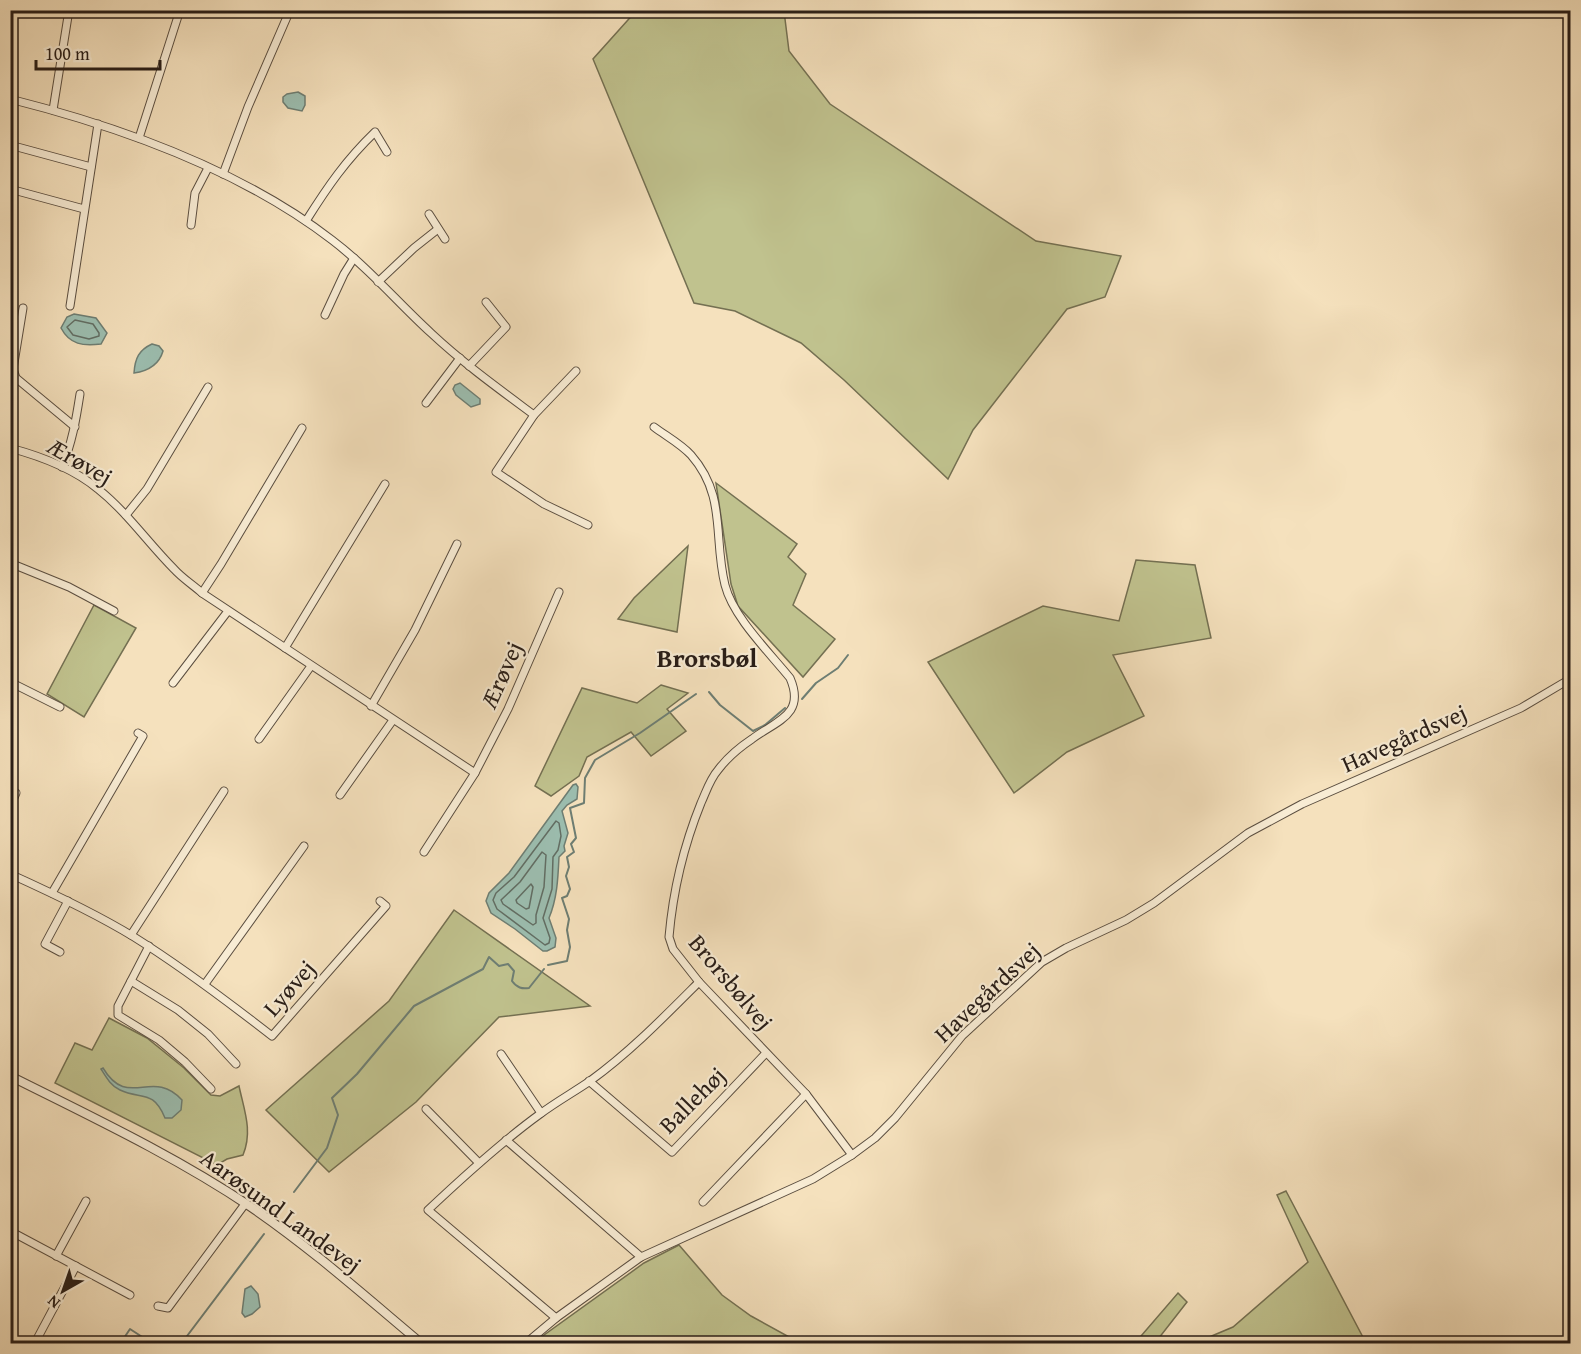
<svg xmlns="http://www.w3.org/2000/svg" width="1581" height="1354" viewBox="0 0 1581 1354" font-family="'Gentium Book Plus',serif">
<rect width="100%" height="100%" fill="#f5e1bd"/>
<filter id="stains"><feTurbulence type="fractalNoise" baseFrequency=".00333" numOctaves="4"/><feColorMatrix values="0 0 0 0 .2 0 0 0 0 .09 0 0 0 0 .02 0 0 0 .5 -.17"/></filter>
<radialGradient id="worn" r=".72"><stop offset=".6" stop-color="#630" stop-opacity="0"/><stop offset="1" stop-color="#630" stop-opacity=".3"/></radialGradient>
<!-- green -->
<g fill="#c0c28e" stroke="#747052" stroke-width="1.5">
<path d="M636,11H784L789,51L830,104L1036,241L1121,256L1105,297L1067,309L973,430L948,479L844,380L801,343L735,311L694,303L593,59Z"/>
<path d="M716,483L797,544L788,557L806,574L793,605L835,639L803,677L738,606L731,584Z"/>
<path d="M688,546L677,632L618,619L634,598Z"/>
<path d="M1136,560L1195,565L1211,638L1113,655L1144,716L1067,752L1014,793L928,662L1043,606L1119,621Z"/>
<path d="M94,605L136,628L84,717L47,694Z"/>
<path d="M661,685L688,693L667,709L686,731L651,756L631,732L587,757L579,776L551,796L535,786L582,688L637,703Z"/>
<path d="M454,910L590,1006L499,1017L416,1102L329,1172L266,1110L389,1001Z"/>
<path d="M109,1018L147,1038L184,1068L211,1095L220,1096L239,1086C244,1110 253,1131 243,1155L227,1159L217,1165L55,1083L75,1043L92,1050Z"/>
<path d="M1286,1191L1366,1343H1195L1233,1327L1308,1262L1277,1195Z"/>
<path d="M679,1245L722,1295L751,1316L800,1343H533L644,1263Z"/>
<path d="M1178,1293L1187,1302L1155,1343H1135Z"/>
</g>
<!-- water -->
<g fill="#9cbeb0" stroke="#6e7e73" stroke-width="1.5">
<path d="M298,92L305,96V105L302,111L288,108L283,102V97L287,94Z"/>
<path d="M74,314L96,318L107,333L101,344C83,346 70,345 61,328L67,317Z"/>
<path d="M152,344L159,346L163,351C159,365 148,371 134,373C135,358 139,350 152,344Z"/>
<path d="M460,383L480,399V404L471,407L456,395L453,389L455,385Z"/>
<path d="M576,784L578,787L577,799L567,805L562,811L568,833L564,846L565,851L559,857C558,879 557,899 549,918L556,938L555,947L547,951H543L515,929L491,913L486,901L489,893L509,873L573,785Z"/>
<path d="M103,1068C128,1110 152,1067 182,1100L181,1110L172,1118H165C153,1089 141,1100 120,1090C111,1086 106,1077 101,1069Z"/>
<path d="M251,1286L258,1294L260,1307L252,1314L245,1317L242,1313L245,1289Z"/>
</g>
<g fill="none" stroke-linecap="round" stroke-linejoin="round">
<!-- shore -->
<g stroke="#626e64" stroke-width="1.5">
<path d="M75,320L93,324L99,333V336L89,339L73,335L67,327Z"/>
<path d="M556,821L559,823L561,836L558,850L553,857L552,889L543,918L550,938L549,943L545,945L497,909L493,900L496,893L514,877Z"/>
<path d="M542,852L546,855L544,887L536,915V923L533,925L503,904L501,900L520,882Z"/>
<path d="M531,884L533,887L529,908L526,909L517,903L516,900Z"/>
</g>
<!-- stream -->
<g stroke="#6e7e73" stroke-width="2">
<path d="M709,692L720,705L753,731L765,725L785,708"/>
<path d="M802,699L816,683L838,668L848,655"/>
<path d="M548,965L567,961L570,947L567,930L569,919L562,898L567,896L570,889L566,876L569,867L567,857L574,852L571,844L576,838L570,808L584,803L585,778L595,760L640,733L696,694"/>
<path d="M294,1192L327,1148L338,1115L332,1098L357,1074L414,1006L483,969L489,957L499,966L508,964L514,971L512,981C517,988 522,989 529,988L544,969"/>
<path d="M120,1344L130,1329L153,1344"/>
<path d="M181,1344L264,1234"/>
</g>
<defs>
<g id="minor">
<path d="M10,99C121,127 241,170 332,240C368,267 398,303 431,333C463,363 499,389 534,415"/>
<path d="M53,110L69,10"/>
<path d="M139,138L180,10"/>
<path d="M10,145L91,167"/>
<path d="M223,174L248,107L290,10"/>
<path d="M10,189L84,209"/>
<path d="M429,214L445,239"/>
<path d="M306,221C328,186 346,160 375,132L387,152"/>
<path d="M191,225L195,193L208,168"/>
<path d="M378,282L414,248L438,229"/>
<path d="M70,306L98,124"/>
<path d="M23,308L13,369L16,378L75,427"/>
<path d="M325,315L344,274L354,258"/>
<path d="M469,366L506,327L486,302"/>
<path d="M576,371L534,415L496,472L544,504L588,525"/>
<path d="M426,403L460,358"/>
<path d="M654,427C666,436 681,444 691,455C727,496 713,537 725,585C733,617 769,652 790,678C806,715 776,721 752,739C740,747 727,758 718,770C710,779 706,792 701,803C684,845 673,891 669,937L673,949L699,982L806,1094L852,1155"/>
<path d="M10,448C40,456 74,469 98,489C127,512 148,543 174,569C182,578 193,585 202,593L475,773"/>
<path d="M62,467C72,443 76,420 80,394"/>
<path d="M126,515L147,489L208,387"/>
<path d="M10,563L69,587L114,611"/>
<path d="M202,593L221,564L302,428"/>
<path d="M285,648L385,484"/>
<path d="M10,682L60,707"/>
<path d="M173,683L228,611"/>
<path d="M371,706L415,630L457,544"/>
<path d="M259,739L311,666"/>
<path d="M340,795L393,720"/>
<path d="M10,799L13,800L16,793"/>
<path d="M424,852L475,773L508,709L559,592"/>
<path d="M10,874C52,893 95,913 134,937C182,967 227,1001 272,1036L386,906L380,901"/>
<path d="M52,893L143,736L138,733"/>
<path d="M131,935L224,791"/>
<path d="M149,946L118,1006V1015L159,1040L185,1062L211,1089"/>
<path d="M60,952L45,944L68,901"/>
<path d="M131,981L178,1010L208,1034L236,1064"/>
<path d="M205,984L304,846"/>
<path d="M501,1054L541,1113"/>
<path d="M589,1081L672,1152L766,1053"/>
<path d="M426,1109L479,1163"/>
<path d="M506,1140L641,1257"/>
<path d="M703,1202L806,1094"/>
<path d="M10,1231L130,1295"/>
<path d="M56,1256L86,1201"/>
<path d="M158,1306L168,1308L245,1204"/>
<path d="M556,1318L428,1210C464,1176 500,1143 540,1114C556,1102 574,1092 590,1081C630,1052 664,1017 699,982"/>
<path d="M37,1339L76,1266"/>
<path d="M525,1344L556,1318L641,1257L813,1179L852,1155L875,1138L895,1118L962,1036L1042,962L1066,948L1126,920L1154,903L1248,833L1302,804L1521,708L1570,679"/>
</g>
<path id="tertiary" d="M10,1076C92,1117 175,1156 251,1207C311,1248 366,1297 422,1344"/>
</defs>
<!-- minor casing -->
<use href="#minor" stroke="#5b4e40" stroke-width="9"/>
<!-- tertiary casing -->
<use href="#tertiary" stroke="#5b4e40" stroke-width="10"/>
<!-- minor -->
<use href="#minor" stroke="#f8ecd4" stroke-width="7"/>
<!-- tertiary -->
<use href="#tertiary" stroke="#f8ecd4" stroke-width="8"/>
</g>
<g text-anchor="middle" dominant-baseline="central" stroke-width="4.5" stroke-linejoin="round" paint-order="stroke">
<!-- street labels -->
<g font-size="24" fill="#281d17" stroke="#f8ecd4">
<text transform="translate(80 461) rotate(30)">Ærøvej</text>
<text transform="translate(501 675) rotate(-66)">Ærøvej</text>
<text transform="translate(1404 738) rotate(-24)">Havegårdsvej</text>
<text transform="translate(731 982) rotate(50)">Brorsbølvej</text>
<text transform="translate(289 988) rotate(-49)">Lyøvej</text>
<text transform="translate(987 992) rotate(-43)">Havegårdsvej</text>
<text transform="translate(692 1100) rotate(-45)">Ballehøj</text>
<text transform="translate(281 1211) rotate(36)">Aarøsund Landevej</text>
</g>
<!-- neighbourhood labels -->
<g font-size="26" font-weight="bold" fill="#281d17" stroke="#f8ecd4">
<text x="707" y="657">Brorsbøl</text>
</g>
</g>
<!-- margin -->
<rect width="1581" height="1354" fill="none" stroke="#f5e1bd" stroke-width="36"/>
<rect x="12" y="12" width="1557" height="1330" fill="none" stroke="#281d17" stroke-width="3"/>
<rect x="18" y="18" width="1545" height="1318" fill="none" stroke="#281d17" stroke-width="1.5"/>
<!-- north arrow -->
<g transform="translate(63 1291) rotate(220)" stroke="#f8ecd4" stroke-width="4.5" paint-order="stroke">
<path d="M0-4.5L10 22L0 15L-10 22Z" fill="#281d17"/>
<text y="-9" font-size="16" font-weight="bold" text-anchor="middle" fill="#281d17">N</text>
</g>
<!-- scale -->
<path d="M36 60v9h124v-9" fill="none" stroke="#281d17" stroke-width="3"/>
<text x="45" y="60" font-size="18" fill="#281d17" stroke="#f8ecd4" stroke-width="4.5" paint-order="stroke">100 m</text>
<rect width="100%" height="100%" filter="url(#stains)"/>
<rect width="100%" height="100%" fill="url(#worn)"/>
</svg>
